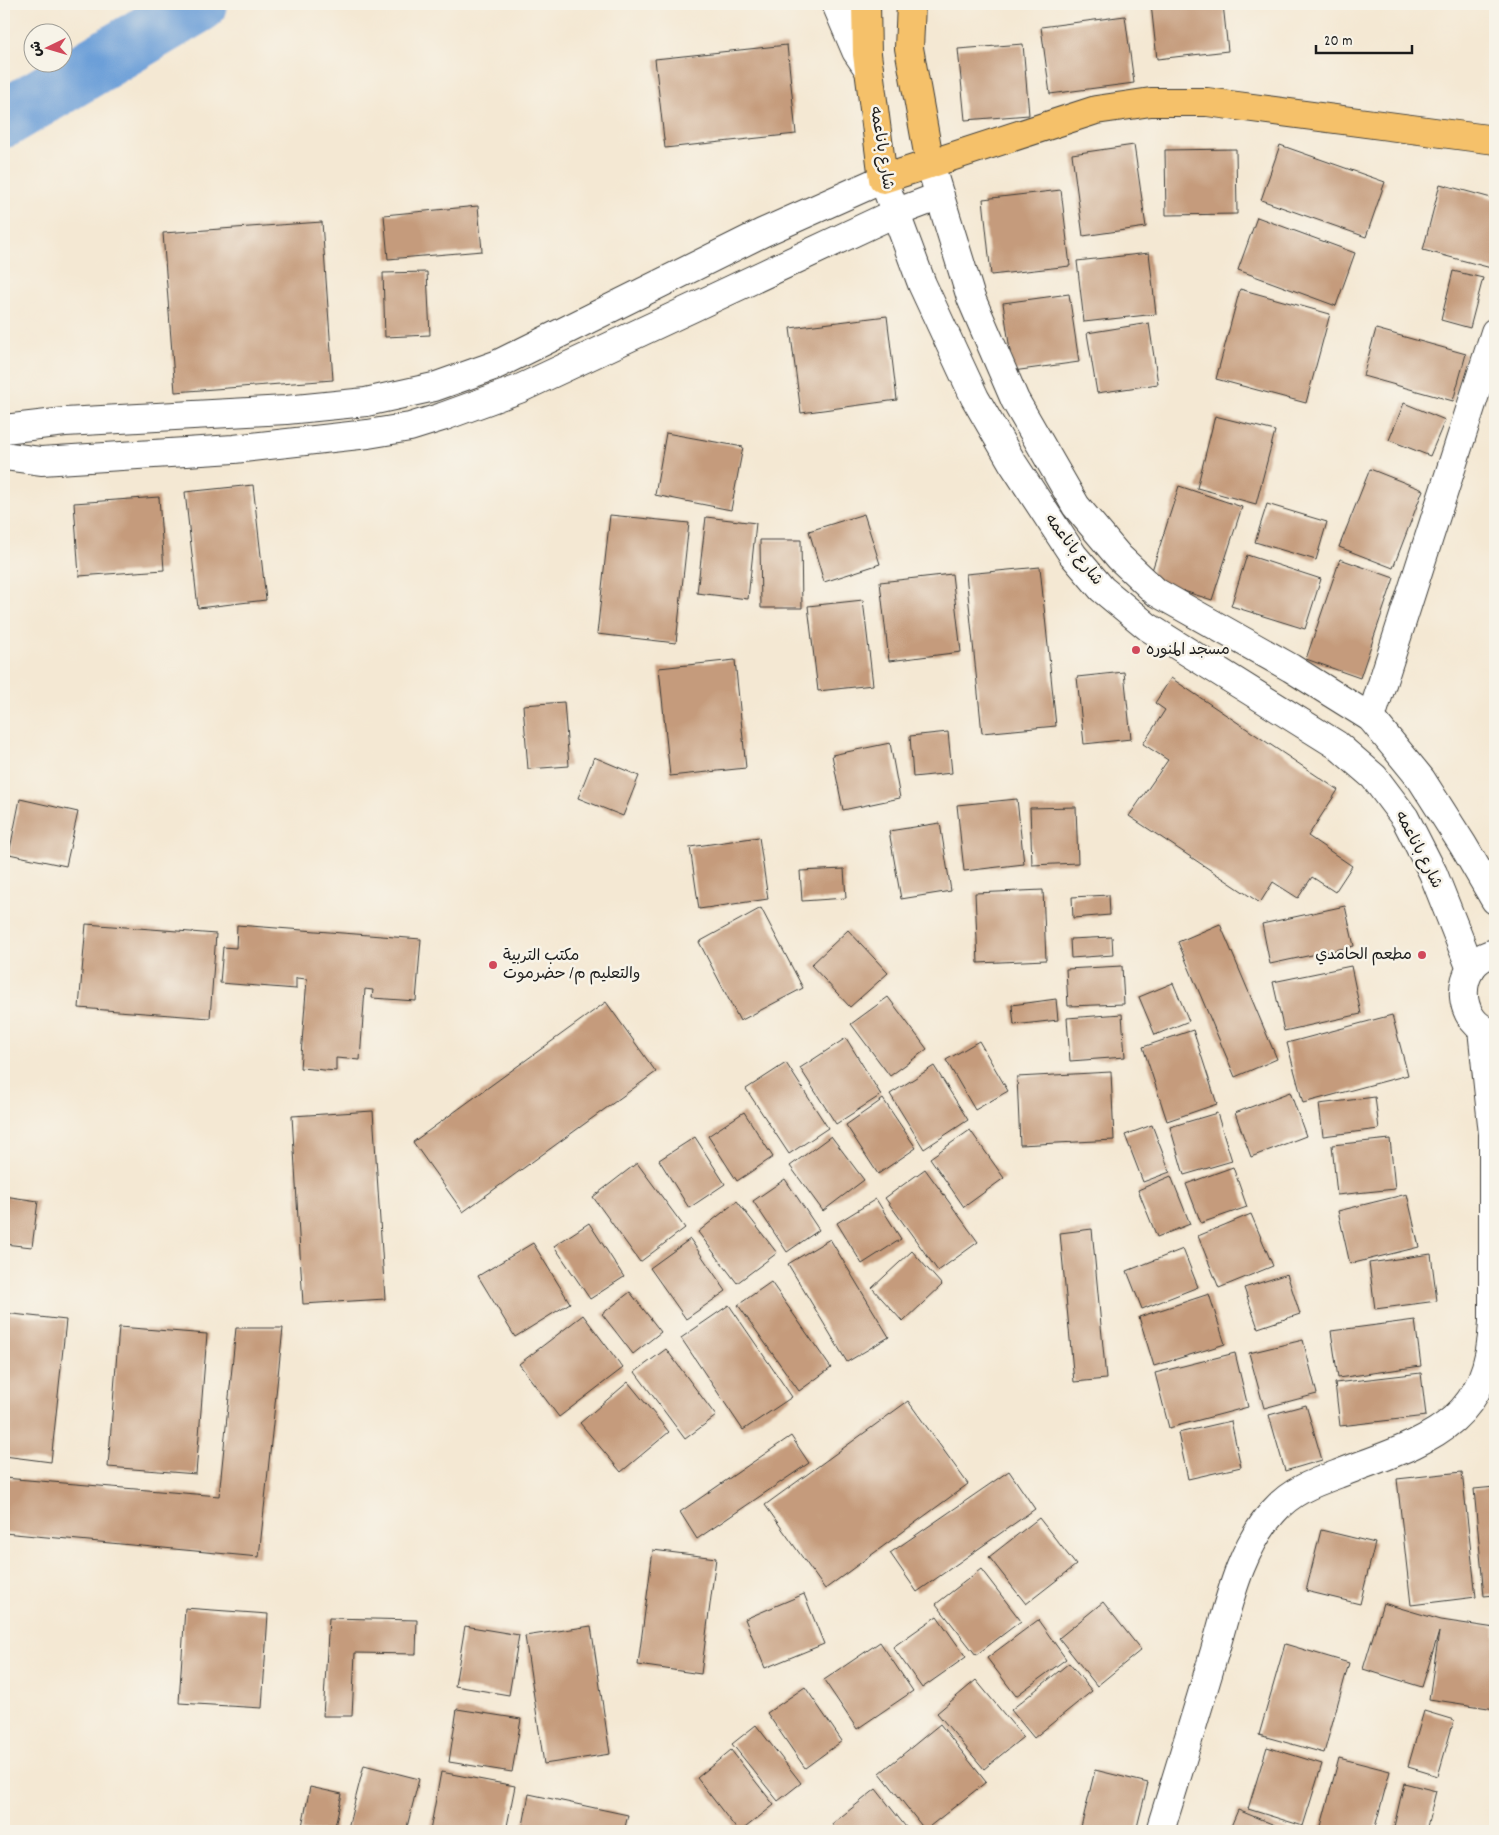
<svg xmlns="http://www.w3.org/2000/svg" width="1499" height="1835" viewBox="0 0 1499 1835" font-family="Dekko,'Playpen Sans Arabic',sans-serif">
<rect width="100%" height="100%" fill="#f7f3e8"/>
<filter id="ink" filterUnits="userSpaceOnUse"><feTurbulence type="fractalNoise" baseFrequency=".02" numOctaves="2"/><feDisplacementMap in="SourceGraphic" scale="10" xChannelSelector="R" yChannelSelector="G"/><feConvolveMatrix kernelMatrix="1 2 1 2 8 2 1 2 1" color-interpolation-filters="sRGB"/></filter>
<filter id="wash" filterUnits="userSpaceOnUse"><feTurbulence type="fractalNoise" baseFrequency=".0096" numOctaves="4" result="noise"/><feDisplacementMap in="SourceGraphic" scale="20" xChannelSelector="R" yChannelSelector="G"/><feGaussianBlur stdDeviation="1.12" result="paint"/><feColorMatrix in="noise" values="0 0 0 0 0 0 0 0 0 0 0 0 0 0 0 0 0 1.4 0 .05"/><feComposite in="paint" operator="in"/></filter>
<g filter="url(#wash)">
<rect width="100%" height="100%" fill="#f4e8d3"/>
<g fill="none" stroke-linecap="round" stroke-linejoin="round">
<!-- river -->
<path stroke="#6c9fd8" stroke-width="58" d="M4,119L198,4"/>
</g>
<g id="blocks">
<!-- building -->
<g fill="#c59b7b">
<path d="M1151,4H1223L1228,51L1157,59Z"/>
<path d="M1125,16L1134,83L1050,94L1041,27Z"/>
<path d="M1023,44L1029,115L965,120L958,49Z"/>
<path d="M787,45L796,134L665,148L655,59Z"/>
<path d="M1134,145L1146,227L1083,236L1072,154Z"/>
<path d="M1280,145L1385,182L1366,237L1261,200Z"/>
<path d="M1236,149L1237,214L1166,215L1165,150Z"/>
<path d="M1440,184L1495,199V269L1423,250Z"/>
<path d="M1061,190L1070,266L991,275L983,199Z"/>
<path d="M478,206L482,251L388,259L384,215Z"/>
<path d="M1257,217L1355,253L1336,306L1238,270Z"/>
<path d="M322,222L333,380L175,392L163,233Z"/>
<path d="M1149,253L1156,314L1084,322L1077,261Z"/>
<path d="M1453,271L1483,278L1470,328L1441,320Z"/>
<path d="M427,272L430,335L385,337L383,273Z"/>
<path d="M1240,289L1330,314L1306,403L1216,379Z"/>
<path d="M1069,294L1079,362L1013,371L1003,303Z"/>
<path d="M887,316L897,400L801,413L790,328Z"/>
<path d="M1149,323L1158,384L1097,393L1087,333Z"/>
<path d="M1376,329L1466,354L1453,401L1363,376Z"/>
<path d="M1404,403L1445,420L1430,456L1389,440Z"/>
<path d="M1215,416L1275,431L1256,504L1197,488Z"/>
<path d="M666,433L743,447L731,510L655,495Z"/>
<path d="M1370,469L1423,490L1393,568L1339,547Z"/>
<path d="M253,485L266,600L198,608L185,492Z"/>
<path d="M1179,486L1242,507L1212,600L1149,580Z"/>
<path d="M159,497L164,570L79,576L74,503Z"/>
<path d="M1267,504L1327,522L1316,560L1255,542Z"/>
<path d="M864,514L880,564L824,582L809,531Z"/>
<path d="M610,515L689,523L676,643L597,634Z"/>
<path d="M706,517L756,523L748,599L697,593Z"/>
<path d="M760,540H801L802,608H761Z"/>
<path d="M1247,555L1321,579L1305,629L1231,606Z"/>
<path d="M1340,559L1394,578L1360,678L1306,659Z"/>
<path d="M1040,567L1056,726L982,733L966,574Z"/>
<path d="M952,574L961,652L889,661L880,582Z"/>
<path d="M863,600L873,685L818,691L808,606Z"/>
<path d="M735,660L746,768L670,776L659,668Z"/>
<path d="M1124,672L1131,739L1084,744L1077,677Z"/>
<path d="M1171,678L1338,790L1308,836L1352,866L1335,892L1312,877L1298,898L1273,882L1260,903L1129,816L1168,760L1143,744L1165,710L1155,703Z"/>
<path d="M564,702L569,766L528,769L523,705Z"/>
<path d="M948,732L952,773L913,777L910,736Z"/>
<path d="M890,743L900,798L843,810L832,755Z"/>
<path d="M594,757L639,776L623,816L578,798Z"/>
<path d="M20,799L78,812L66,866L9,854Z"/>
<path d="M1017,799L1024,864L964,871L957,805Z"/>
<path d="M1076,807L1078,863L1032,865L1030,808Z"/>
<path d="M940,823L951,891L901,899L889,831Z"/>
<path d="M759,837L768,899L699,909L690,847Z"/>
<path d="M844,869L846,898L802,901L800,871Z"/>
<path d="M1043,890L1046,960L978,963L975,893Z"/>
<path d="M1109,895L1110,915L1073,918L1072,897Z"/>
<path d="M1345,906L1354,946L1270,964L1262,924Z"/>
<path d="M761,908L803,988L740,1021L699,942Z"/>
<path d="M86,924L216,934L210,1018L79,1008Z"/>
<path d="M1220,924L1277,1059L1235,1077L1178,942Z"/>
<path d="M237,925L421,939L416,1001L372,998L373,990L365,989L360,1060L336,1058V1071L300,1068L307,979L296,978V989L220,983L223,947L236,948Z"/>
<path d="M848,930L888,973L850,1007L811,965Z"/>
<path d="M1112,937L1113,955L1071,958L1070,939Z"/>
<path d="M1122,966L1124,1004L1068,1006L1066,969Z"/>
<path d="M1351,966L1361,1014L1284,1031L1273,982Z"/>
<path d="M1173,983L1189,1021L1155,1035L1139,997Z"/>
<path d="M888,997L927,1049L890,1076L851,1024Z"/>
<path d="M1056,999L1058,1020L1014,1025L1012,1005Z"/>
<path d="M606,1002L656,1072L463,1212L413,1142Z"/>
<path d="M1122,1014L1125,1057L1070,1061L1067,1018Z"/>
<path d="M1392,1015L1408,1075L1303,1103L1287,1043Z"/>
<path d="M1193,1030L1217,1104L1167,1121L1143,1047Z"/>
<path d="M846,1038L881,1095L836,1124L800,1068Z"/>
<path d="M979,1041L1008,1091L975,1110L946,1060Z"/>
<path d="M786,1063L828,1128L789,1154L746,1089Z"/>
<path d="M934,1066L968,1120L924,1149L890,1094Z"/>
<path d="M1111,1072L1114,1140L1020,1145L1017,1077Z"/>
<path d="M1290,1092L1306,1136L1251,1157L1235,1113Z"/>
<path d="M1375,1097L1379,1129L1323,1136L1319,1104Z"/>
<path d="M883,1099L916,1148L878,1174L846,1125Z"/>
<path d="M373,1111L385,1299L303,1304L292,1116Z"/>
<path d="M744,1112L773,1157L737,1181L708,1136Z"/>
<path d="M1217,1113L1232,1161L1184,1175L1170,1127Z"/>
<path d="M1152,1125L1170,1172L1143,1182L1125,1135Z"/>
<path d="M970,1130L1004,1178L964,1207L930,1158Z"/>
<path d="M831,1136L864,1180L823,1211L790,1166Z"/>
<path d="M695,1137L725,1184L689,1208L659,1160Z"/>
<path d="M1390,1139L1395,1189L1337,1195L1332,1145Z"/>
<path d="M637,1163L685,1228L640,1262L593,1197Z"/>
<path d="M1233,1167L1247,1207L1201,1223L1186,1184Z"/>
<path d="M925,1169L978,1242L938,1271L885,1198Z"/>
<path d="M1171,1176L1190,1224L1157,1237L1138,1190Z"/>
<path d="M785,1179L819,1230L787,1252L753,1201Z"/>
<path d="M1407,1194L1419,1247L1350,1264L1338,1211Z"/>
<path d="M4,1196L38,1201L32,1247L4,1244Z"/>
<path d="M876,1199L901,1239L862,1264L837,1223Z"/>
<path d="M737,1201L777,1253L737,1283L698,1232Z"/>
<path d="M1251,1214L1273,1266L1219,1288L1198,1236Z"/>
<path d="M589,1223L624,1277L590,1299L554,1246Z"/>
<path d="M1092,1229L1106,1379L1074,1382L1060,1233Z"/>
<path d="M690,1239L726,1291L686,1319L650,1268Z"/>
<path d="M830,1239L889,1337L847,1362L788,1264Z"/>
<path d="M533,1243L570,1303L515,1337L478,1276Z"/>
<path d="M1183,1249L1198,1287L1142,1309L1127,1271Z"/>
<path d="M912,1251L942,1285L903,1322L872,1288Z"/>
<path d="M1431,1254L1437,1301L1375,1309L1369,1263Z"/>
<path d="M1287,1274L1300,1314L1258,1328L1244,1288Z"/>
<path d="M771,1282L831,1368L799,1391L738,1305Z"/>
<path d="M630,1292L661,1332L633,1354L602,1314Z"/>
<path d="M1209,1294L1225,1344L1154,1366L1139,1317Z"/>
<path d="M729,1305L792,1397L743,1430L681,1338Z"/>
<path d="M4,1313L66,1320L51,1462L4,1456Z"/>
<path d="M583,1315L623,1368L559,1417L519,1364Z"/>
<path d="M1415,1320L1421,1366L1338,1378L1331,1331Z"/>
<path d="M119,1327L207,1334L196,1474L108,1467Z"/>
<path d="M236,1328H283L259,1557L4,1533V1478L219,1496Z"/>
<path d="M1303,1340L1317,1394L1264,1408L1249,1353Z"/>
<path d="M666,1349L716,1416L685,1439L635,1372Z"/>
<path d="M1235,1353L1248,1407L1169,1428L1155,1373Z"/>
<path d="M1421,1373L1426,1416L1340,1426L1335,1383Z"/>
<path d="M628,1382L669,1432L621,1472L580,1423Z"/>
<path d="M908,1401L968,1484L825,1589L765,1505Z"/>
<path d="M1306,1405L1322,1460L1285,1471L1269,1415Z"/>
<path d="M1231,1421L1241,1467L1188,1479L1178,1433Z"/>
<path d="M791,1436L809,1463L697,1539L680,1512Z"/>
<path d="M1009,1471L1035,1509L917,1592L890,1553Z"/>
<path d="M1462,1472L1476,1597L1411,1605L1397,1479Z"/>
<path d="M1495,1487V1595L1484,1596L1474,1489Z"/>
<path d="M1039,1518L1076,1565L1026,1604L989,1557Z"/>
<path d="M1321,1530L1375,1543L1360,1604L1306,1591Z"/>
<path d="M653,1550L716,1558L701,1674L638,1665Z"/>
<path d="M981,1569L1021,1621L976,1655L936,1604Z"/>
<path d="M4,1579L7,1580L5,1599H4Z"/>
<path d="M804,1594L824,1644L765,1668L745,1619Z"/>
<path d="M1103,1602L1141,1650L1097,1686L1059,1638Z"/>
<path d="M1383,1603L1441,1620L1495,1628V1709L1429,1699L1439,1632L1422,1687L1363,1669Z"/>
<path d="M185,1608L268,1614L262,1708L179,1703Z"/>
<path d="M937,1616L966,1657L922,1688L893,1647Z"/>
<path d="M329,1618L417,1620L416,1654L355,1653L352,1716H323Z"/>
<path d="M1038,1620L1066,1659L1016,1696L987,1658Z"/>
<path d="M465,1626L519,1635L509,1695L455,1686Z"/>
<path d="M591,1626L610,1754L544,1764L525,1636Z"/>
<path d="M880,1642L913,1691L857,1729L824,1680Z"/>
<path d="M1285,1644L1349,1663L1324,1753L1259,1735Z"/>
<path d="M1069,1663L1092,1691L1034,1738L1011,1710Z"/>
<path d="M976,1680L1023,1737L984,1769L937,1713Z"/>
<path d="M805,1687L842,1741L805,1768L767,1713Z"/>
<path d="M457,1709L521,1719L512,1772L449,1762Z"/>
<path d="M1424,1711L1454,1720L1438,1776L1408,1767Z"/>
<path d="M940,1724L986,1782L925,1830L880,1773Z"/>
<path d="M756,1725L801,1783L778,1801L732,1744Z"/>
<path d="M1267,1747L1322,1764L1303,1826L1248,1809Z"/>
<path d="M731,1750L774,1805L741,1831H738L697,1778Z"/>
<path d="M1339,1758L1390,1771L1374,1831L1320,1830Z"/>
<path d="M364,1765L419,1779L406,1831H361L348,1828Z"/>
<path d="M1095,1770L1148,1783L1136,1831H1080Z"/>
<path d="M441,1772L515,1786L506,1831H430Z"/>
<path d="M1404,1783L1436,1791L1426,1831H1393Z"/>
<path d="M310,1787L342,1794L334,1831H301Z"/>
<path d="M876,1789L909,1831H837L832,1824Z"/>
<path d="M529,1794L628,1815L624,1831H522Z"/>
<path d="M1238,1810L1289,1831H1229Z"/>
</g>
</g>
</g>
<g filter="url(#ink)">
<use href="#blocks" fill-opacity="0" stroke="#3c3b37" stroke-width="1"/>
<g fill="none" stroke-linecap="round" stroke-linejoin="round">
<defs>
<g id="minor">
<path d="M836,4L856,51L869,70"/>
<path d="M4,429L65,422L286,410L366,402L434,387L496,365L762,233L883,179"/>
<path d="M4,456L41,461L234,449L368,434L410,427L442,417L519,389L895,213L940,196"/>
<path d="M1371,718L1495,332"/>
<path d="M1160,1831C1178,1773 1196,1715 1213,1657C1228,1607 1238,1552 1273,1512C1291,1491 1313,1483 1338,1474C1423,1441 1489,1428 1493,1321V1134L1482,1029"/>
</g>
<g id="tertiary">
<path d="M930,164L971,298L1015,400L1076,506L1119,557L1156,592L1291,668L1371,718L1421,779L1463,845L1495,900"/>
<path d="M883,179L922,284L975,398L1012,462L1073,555L1102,589L1148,627L1337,745L1374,777L1405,818L1433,873L1471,969"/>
<path d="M1495,953C1464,959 1455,997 1473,1020C1479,1028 1487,1031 1495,1035"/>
</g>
<g id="trunk">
<path d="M866,4L867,54L883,179L1096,110L1151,102H1207L1495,140"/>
<path d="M911,4L909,48L930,164"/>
</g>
</defs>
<!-- minor casing -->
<use href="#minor" stroke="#3c3b37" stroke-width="30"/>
<!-- tertiary casing -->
<use href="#tertiary" stroke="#3c3b37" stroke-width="30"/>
<!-- trunk casing -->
<use href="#trunk" stroke="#3c3b37" stroke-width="30"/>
<!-- minor -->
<use href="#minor" stroke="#fff" stroke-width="28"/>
<!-- tertiary -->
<use href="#tertiary" stroke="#fff" stroke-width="28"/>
<!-- trunk -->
<use href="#trunk" stroke="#f5c16b" stroke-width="28"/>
</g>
</g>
<!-- markers -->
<g fill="#d1495b" stroke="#f7f3e8" stroke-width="2">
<circle cx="1136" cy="650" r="5"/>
<circle cx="1422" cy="955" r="5"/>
<circle cx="493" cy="965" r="5"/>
</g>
<g text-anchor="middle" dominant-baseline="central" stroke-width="5" stroke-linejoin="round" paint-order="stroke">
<!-- street labels -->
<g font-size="16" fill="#1c1c1c" stroke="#f7f3e8">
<text transform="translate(881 148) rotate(81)">شارع باناعمه</text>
<text transform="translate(1073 550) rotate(53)">شارع باناعمه</text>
<text transform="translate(1418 850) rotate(63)">شارع باناعمه</text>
</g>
<!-- poi labels -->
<g font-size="16" fill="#1c1c1c" stroke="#f7f3e8" text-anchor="start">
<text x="1146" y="650">مسجد المنوره</text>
<text x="1412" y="955" text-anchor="end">مطعم الحامدي</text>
<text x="503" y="956">مكتب التربية<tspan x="503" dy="18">والتعليم م/ حضرموت</tspan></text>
</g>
</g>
<!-- margin -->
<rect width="1499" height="1835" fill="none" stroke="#f7f3e8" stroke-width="20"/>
<!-- north arrow -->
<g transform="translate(48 48) rotate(265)"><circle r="24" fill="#f7f3e8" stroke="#9f9d96"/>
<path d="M0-4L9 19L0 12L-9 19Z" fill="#d1495b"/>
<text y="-8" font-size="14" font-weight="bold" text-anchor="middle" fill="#1c1c1c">ش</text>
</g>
<!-- scale -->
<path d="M1316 45v8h96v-8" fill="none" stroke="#1c1c1c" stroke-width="2.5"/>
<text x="1324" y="45" font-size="15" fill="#1c1c1c" stroke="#f7f3e8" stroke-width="4" paint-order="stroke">20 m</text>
</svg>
